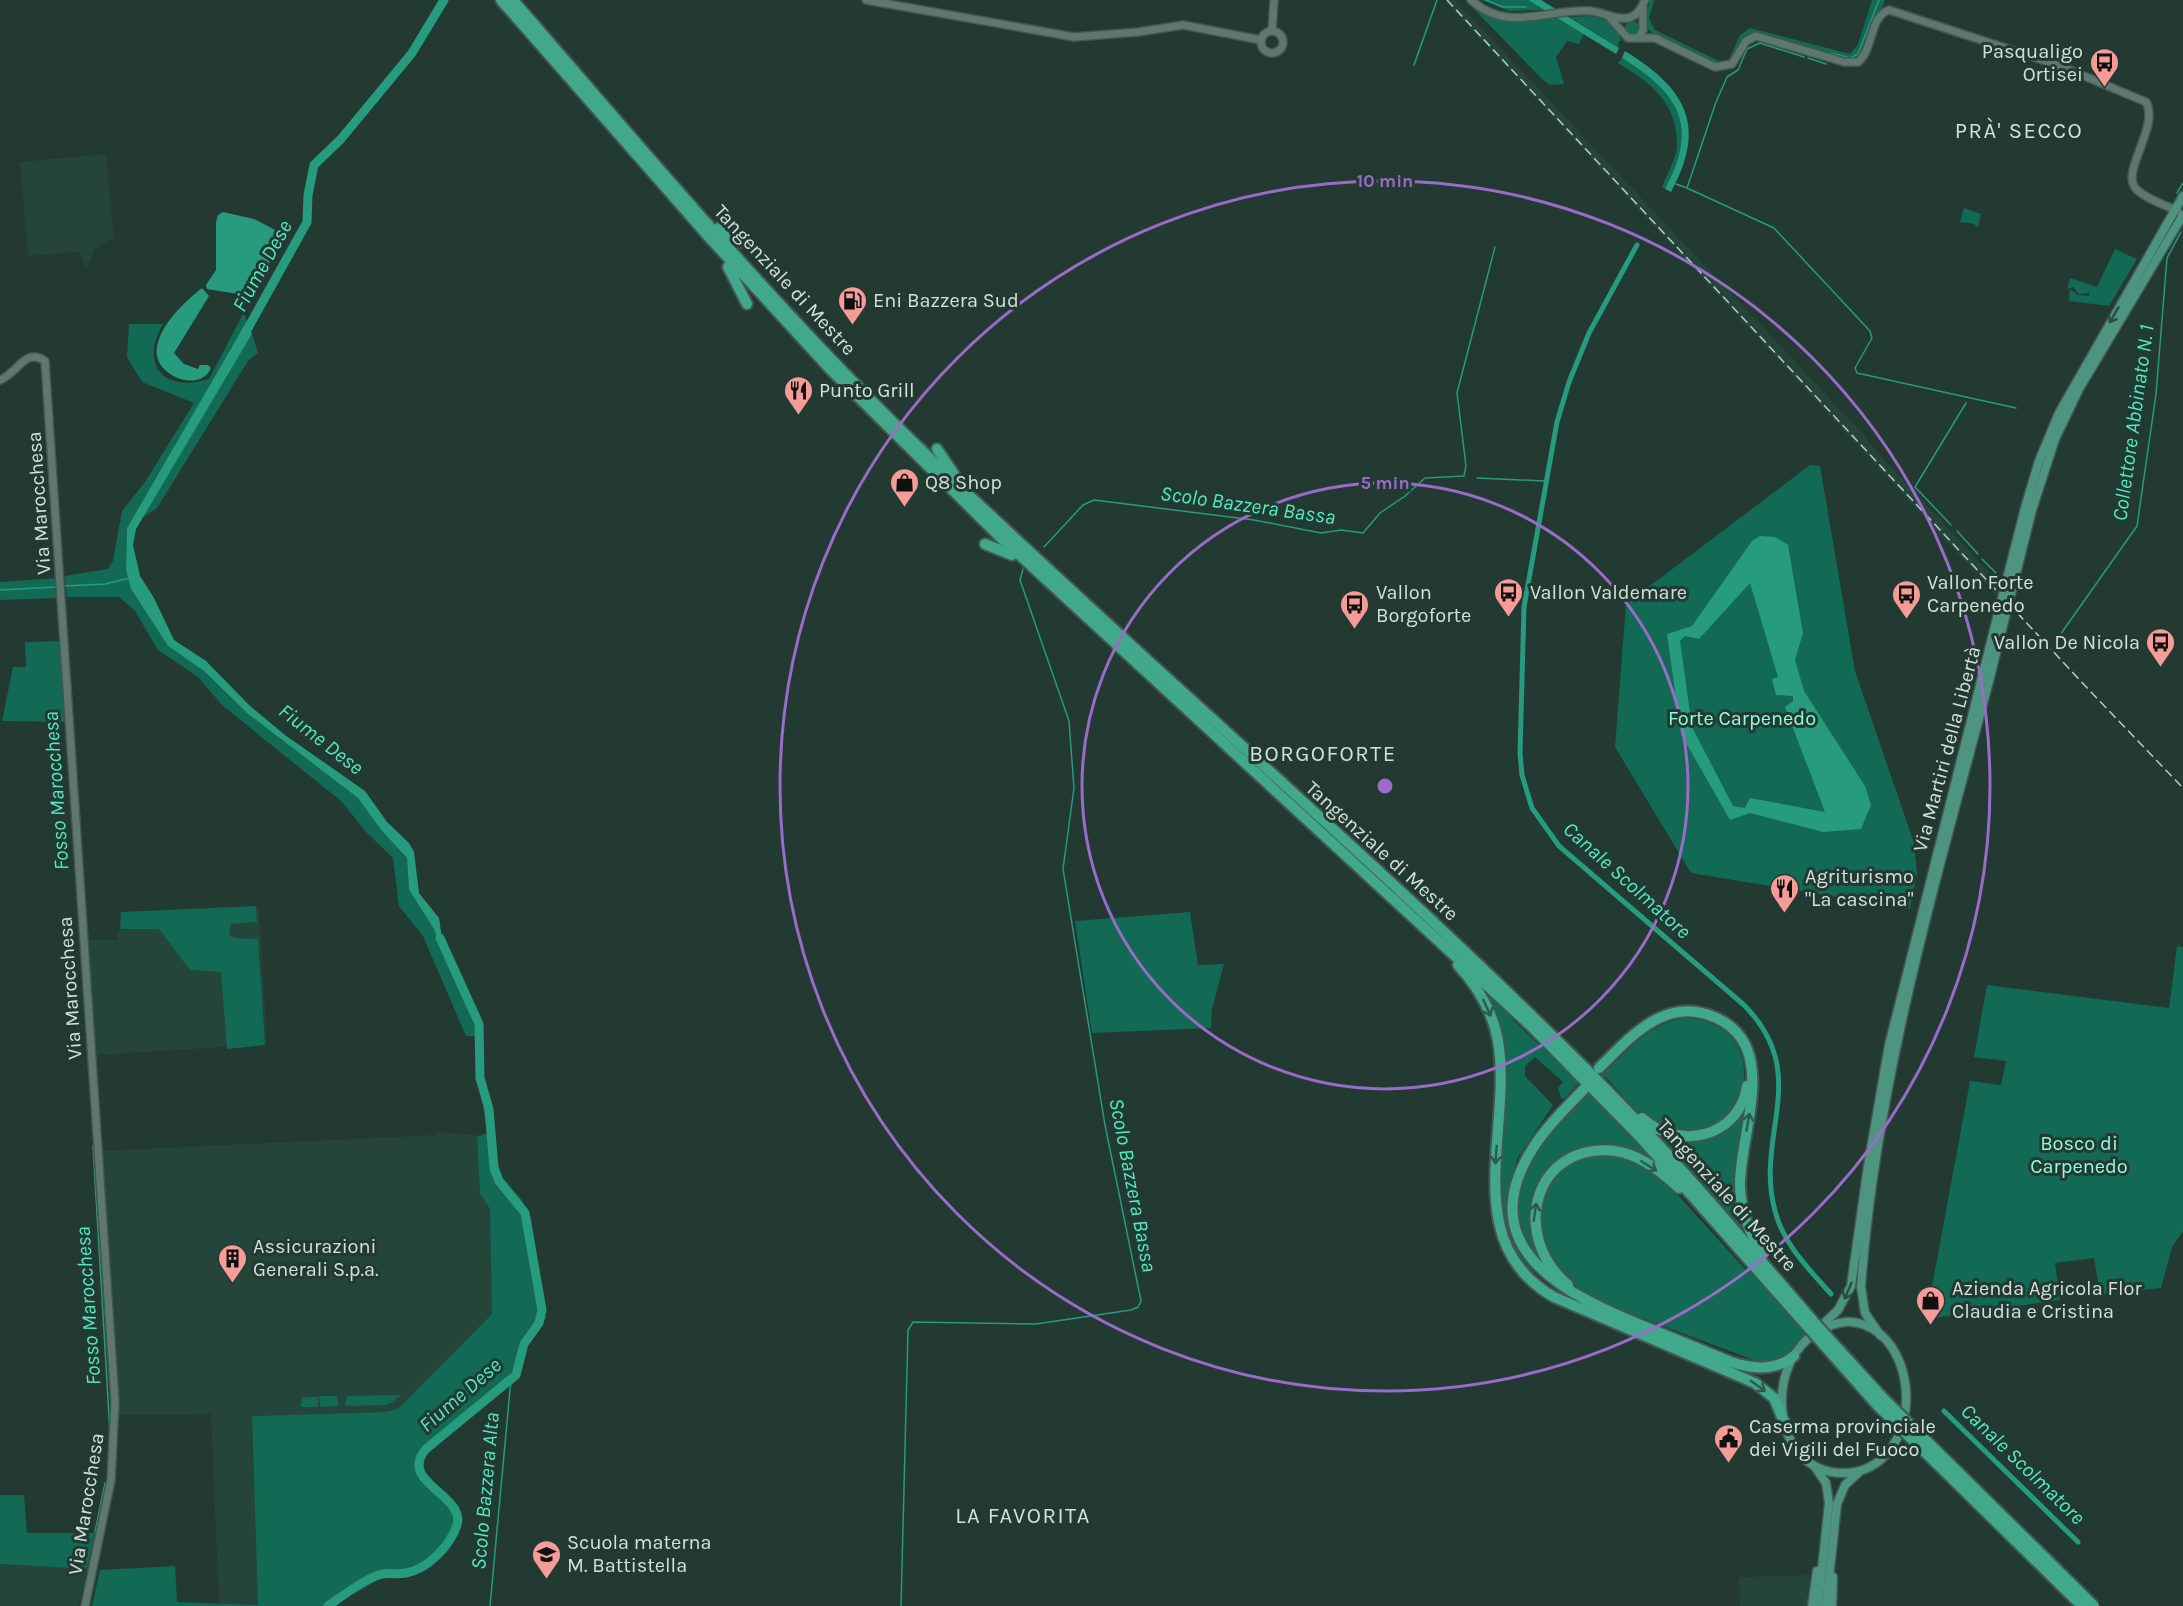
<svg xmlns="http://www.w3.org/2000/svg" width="2183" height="1606" viewBox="0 0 2183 1606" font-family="Karla,sans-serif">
<rect width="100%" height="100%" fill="#223a32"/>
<!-- built -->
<g fill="#25453b">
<path d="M1444,0H1455L1866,437V440L2002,586L1999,598Z"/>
<path d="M106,154L114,242L112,238L94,249L87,268L79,252L28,256L20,162Z"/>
<path d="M259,908L267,1044L97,1055L88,940H118V931L128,928L129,919Z"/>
<path d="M436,1132L477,1135L480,1194L490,1209L493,1314L398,1409L383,1412L252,1416L258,1605H219L211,1414L117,1415L101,1151L436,1135Z"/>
<path d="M0,1564L87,1569L79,1606H0Z"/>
<path d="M1810,1575L1808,1606H1740L1739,1577Z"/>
</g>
<!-- green -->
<g fill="#126954">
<path d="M1482,0H1528L1544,10L1509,11Z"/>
<path d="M1650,0H1654L1649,18L1655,30L1721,62L1729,59L1740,35L1750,28L1850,54L1858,44L1872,0H1885L1862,54L1853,60L1755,33L1746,36L1731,60L1715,64L1655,35L1648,29L1645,19Z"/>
<path d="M1468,3L1499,20L1526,22L1558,18L1584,34L1579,44L1567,41L1556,57L1564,84L1550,85L1542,79Z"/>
<path d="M1591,16C1608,20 1617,24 1621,40L1618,43L1619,48L1570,17Z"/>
<circle cx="1632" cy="28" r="7"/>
<path d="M1622,58C1678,93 1700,125 1665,189L1662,187C1666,176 1676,159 1677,147C1678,104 1653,84 1618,63Z"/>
<path d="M1964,208L1981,214L1978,228L1974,224L1960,222Z"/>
<path d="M2115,249L2137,259L2109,306L2069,301L2070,289L2078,295L2089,296L2090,293L2079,294L2073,287L2067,289L2070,278L2097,287Z"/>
<path d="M244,312L247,322L127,528L126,570L131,589L168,646L204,671L248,714L358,798L381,830L407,858L409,890L434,929L476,1029L475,1073L480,1092L475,1077V1036H466L423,936L399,906L393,858L367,833L341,801L223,706L198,677L158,650L135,611L119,597H67L65,576L108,569L113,561L122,511L145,482L194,403L142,382L127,357L129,324H163C139,365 164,393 209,379Z"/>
<path d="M252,334L258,353L248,361L157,508L142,518Z"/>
<path d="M1810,465L1820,466L1855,671L1914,843L1917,873L1910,909L1691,873L1615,747L1626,604Z"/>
<path d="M58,578L59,598L0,600V582Z"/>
<path d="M62,641L67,722L2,721L13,667H26L25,642Z"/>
<path d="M256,906L257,922L231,924L229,935L235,938L258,939L265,1045L227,1049L221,972L190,970L159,929H120L121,912Z"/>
<path d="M1190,912L1198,965L1224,964L1212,1009L1211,1028L1092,1033L1075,921Z"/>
<path d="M2177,946L2183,947V1231L2172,1247L2161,1288L2100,1294L2094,1258L2055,1263L2060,1300L1926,1319L1970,1081L2001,1085L2006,1061L1974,1057L1987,985L2169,1008Z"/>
<path d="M1479,985L1511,1012L1513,1020L1579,1083L1564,1099L1561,1098L1558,1088L1563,1082L1535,1057L1525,1066V1076L1553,1105L1517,1159L1506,1198V1214L1512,1240L1526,1263L1544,1285L1518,1262L1499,1212L1501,1051Z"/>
<path d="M1686,1012C1783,1018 1742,1120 1739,1179C1738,1200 1747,1217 1750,1237L1656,1135L1659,1132C1678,1140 1698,1142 1717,1132C1793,1092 1728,956 1628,1043L1655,1021Z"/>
<path d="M1686,1018C1785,1024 1747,1171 1652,1123C1637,1115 1616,1087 1603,1074C1628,1050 1651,1022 1686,1018Z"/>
<path d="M1586,1091L1660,1165L1635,1155H1574L1535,1196L1549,1271C1543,1263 1533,1255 1528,1247C1491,1188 1551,1132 1586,1091Z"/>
<path d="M482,1100L494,1130L497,1161L503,1178L522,1200L531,1218L545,1309L542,1310L546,1317L525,1349L517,1378L423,1457L425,1472L457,1508L460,1522L443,1553L421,1573L380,1579L332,1606H92L100,1570L175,1566L177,1602L258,1605L252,1416L383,1412L398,1409L492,1314L490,1209L480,1194L477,1137L487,1133Z"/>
<path d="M1609,1152L1642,1163L1675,1188V1192L1746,1270L1756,1275L1807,1333C1791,1347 1784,1365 1759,1362L1597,1301L1557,1272L1537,1234L1546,1183L1570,1162Z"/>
<path d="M319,1396H337L338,1406L320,1407Z"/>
<path d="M347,1396L400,1395L401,1396L387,1405L347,1406L345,1404Z"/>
<path d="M302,1397H318V1407H301Z"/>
<path d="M0,1495H24L27,1533H95L87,1569L0,1564Z"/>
</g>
<!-- water -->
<g fill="#269b7e" fill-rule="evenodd">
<path d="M1528,0H1541L1619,48L1616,54Z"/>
<path d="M1625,51C1685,88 1708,125 1671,192L1665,189C1700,125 1678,93 1622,58Z"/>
<path d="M223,212L254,219L285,235L251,296L207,289L206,285L216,270V222L218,215Z"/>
<path d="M202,288L209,296L174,353L184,364L198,369L200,365H208L211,368C201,392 161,378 157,356C153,331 184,302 202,288Z"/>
<path d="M247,321L252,334L136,529L133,545L140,576L154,598L174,640L206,661L250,706L285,735L365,791L387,822L409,843L414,852L419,893L439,918L445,958L434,929L409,890L407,858L381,830L358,798L248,714L204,671L168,646L131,589L126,570L127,528Z"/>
<path d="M1760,536L1775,537L1788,545L1803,633L1795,660L1804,691L1865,786L1871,805L1861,829L1823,832L1750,813L1730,820L1681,734L1667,634L1692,626L1752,541ZM1750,583L1778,677L1772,679L1776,695L1793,696V701L1785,707L1825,812L1750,798L1745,808L1733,806L1692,727L1680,641L1685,636L1699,639Z"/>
</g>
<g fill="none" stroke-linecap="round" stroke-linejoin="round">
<!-- stream -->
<g stroke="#269b7e" stroke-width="1.5">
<path d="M1486,0L1503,7H1526"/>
<path d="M1831,53L1850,58L1858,54L1879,0"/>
<path d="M1808,58L1826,64"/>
<path d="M1414,65L1437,0"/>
<path d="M1676,184L1687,188L1716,102L1727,77L1738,70L1747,49L1760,43L1804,57"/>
<path d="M1687,188L1774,228L1870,331L1872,338L1855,368L1857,373L2016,408"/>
<path d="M2177,193L2183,183"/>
<path d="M1477,478L1545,481"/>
<path d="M1951,525L1915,487L1966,403"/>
<path d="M1957,531L1978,554"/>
<path d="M1044,547L1083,505L1094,500L1254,520L1321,533L1341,530L1363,533L1380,513L1405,496L1425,478L1464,476L1466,466L1457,393L1495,247"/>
<path d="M1982,559L1997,574"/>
<path d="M64,586L105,584L130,578"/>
<path d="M0,590L56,587"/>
<path d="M2060,635L2137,526L2156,394L2167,258L2181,232"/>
<path d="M71,791L84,993"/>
<path d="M93,1146L110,1433"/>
<path d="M108,1464L109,1456"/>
<path d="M95,1532L105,1483"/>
<path d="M490,1606L511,1379"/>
<path d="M901,1606L908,1330L913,1322L1036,1324L1131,1310L1138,1307L1141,1301L1105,1125L1063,869L1074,788L1069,721L1020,580L1023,569"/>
</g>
<!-- canal -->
<g stroke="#269b7e" stroke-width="5">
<path d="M1637,245L1589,333L1569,382L1557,422L1524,607L1520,753L1522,775L1532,808L1559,846L1744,1005C1813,1075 1754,1134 1775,1211C1784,1245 1808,1268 1831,1294"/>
<path d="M1944,1411L2078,1542"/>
</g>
<!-- river -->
<g stroke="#269b7e" stroke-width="9">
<path d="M243,337L307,222L308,195L314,165L341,139L412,53L444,0"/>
<path d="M328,1606C339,1598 367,1578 379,1575C387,1572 397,1575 406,1573C428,1569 450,1546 457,1525C466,1495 397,1482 426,1449L516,1375L524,1344L539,1323L542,1310L525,1213L499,1181L494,1168L489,1109L480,1078L479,1024L440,938"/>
</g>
<!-- highway-tunnel -->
<path stroke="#3d534b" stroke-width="10" stroke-dasharray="10 5" stroke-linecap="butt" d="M1589,1085L1603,1072"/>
<defs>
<g id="minor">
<path d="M866,0L1074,37L1138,32L1183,25L1261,40"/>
<path d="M1471,0C1508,34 1548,8 1591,11C1603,12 1614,20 1627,18C1637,17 1641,8 1645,0"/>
<path d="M1608,16L1628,38H1655L1715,67L1732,64L1746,41L1756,36L1844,62H1858C1874,49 1869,17 1889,10L2058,65L2146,102C2160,127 2120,171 2136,189C2146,199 2165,205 2178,211"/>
<path d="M1272,31L1274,0"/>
<circle cx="1272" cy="42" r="11"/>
<path d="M1639,37L1643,30V8"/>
<path d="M0,380C17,374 25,347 45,361L115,1402L111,1480L85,1606"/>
</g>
<g id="major">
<path d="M2025,508L2039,461L2059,413L2183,196"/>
<path d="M2032,510L2055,439L2079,389L2183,215"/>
<path d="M1845,1322C1857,1321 1869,1326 1879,1333C1925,1371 1912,1472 1844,1473C1763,1474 1759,1334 1845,1322Z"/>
<path d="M1816,1331L1838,1310L1851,1286L1868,1166L1889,1045L1981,681"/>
<path d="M1880,1335L1865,1313L1861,1287C1876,1081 1936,881 1989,681"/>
<path d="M1815,1467L1826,1483L1829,1503L1818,1606"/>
<path d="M1812,1606L1817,1571"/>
<path d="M1826,1606L1837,1504L1845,1485L1858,1473"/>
<path d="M1832,1606L1833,1577"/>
</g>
<g id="highway">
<path d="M501,0L708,236L831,370L1001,538L1531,1026L1641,1138L1807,1326"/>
<path d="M513,0C649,157 783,318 934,462C1152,670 1382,865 1595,1078C1672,1155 1742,1239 1813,1321"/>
<path d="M719,228L741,242"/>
<path d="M728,267L747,304"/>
<path d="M937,449L954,474"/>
<path d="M985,544L1012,555"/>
<path d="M1458,965C1477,986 1493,1011 1498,1041C1513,1128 1457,1242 1554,1297L1755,1383L1774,1398L1785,1424"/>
<path d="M1599,1068C1628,1040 1661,1000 1706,1014C1784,1038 1740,1129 1740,1184C1740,1209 1749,1232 1762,1253"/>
<path d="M1584,1089C1566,1108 1547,1126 1533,1148C1470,1248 1565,1294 1643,1326C1672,1338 1702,1350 1731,1362C1752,1369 1776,1371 1794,1356"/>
<path d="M1642,1118C1678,1151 1739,1138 1747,1086"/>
<path d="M1568,1285C1509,1235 1534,1142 1615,1151C1638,1154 1662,1172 1679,1188"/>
</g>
</defs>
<!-- minor casing -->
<use href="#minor" stroke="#425750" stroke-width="10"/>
<!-- major casing -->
<use href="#major" stroke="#425750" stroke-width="11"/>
<!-- highway casing -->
<use href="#highway" stroke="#425750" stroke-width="14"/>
<!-- minor -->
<use href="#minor" stroke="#5f786f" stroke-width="7"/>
<!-- major -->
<use href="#major" stroke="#4d9580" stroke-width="8"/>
<!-- highway -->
<use href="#highway" stroke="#41a88b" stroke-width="10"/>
<!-- rail -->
<path stroke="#bccbc5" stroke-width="1.5" stroke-dasharray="9 4.5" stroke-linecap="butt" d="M1447,0L2089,690L2183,788"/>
<defs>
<g id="major-bridge">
<path d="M1981,681L2025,508"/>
<path d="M1989,681L2032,510"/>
</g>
<g id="highway-bridge">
<path d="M1813,1321L1884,1399L2094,1606"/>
<path d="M1807,1326L1878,1406L2082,1606"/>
</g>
</defs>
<!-- major-bridge casing -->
<use href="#major-bridge" stroke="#425750" stroke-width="11" stroke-linecap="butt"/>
<!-- highway-bridge casing -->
<use href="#highway-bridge" stroke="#425750" stroke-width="14" stroke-linecap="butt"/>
<!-- major-bridge -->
<use href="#major-bridge" stroke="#4d9580" stroke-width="8"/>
<!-- highway-bridge -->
<use href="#highway-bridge" stroke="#41a88b" stroke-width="10"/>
</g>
<!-- one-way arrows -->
<defs><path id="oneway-shaft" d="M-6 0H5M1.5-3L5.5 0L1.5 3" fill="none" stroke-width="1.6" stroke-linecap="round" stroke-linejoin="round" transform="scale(1.5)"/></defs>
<g stroke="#2b4c42">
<use href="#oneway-shaft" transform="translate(2114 315) rotate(120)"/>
<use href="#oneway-shaft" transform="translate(1848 1291) rotate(113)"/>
</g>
<g stroke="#2b5b4d">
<use href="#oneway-shaft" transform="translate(1487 1008) rotate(66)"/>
<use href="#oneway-shaft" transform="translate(1748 1122) rotate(-80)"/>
<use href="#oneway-shaft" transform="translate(1496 1155) rotate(94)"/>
<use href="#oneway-shaft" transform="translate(1649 1166) rotate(32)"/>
<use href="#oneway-shaft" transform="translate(1535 1212) rotate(-82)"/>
<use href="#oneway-shaft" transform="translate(1758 1386) rotate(35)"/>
</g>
<!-- distance rings -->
<g fill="none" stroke="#9a6bc9" stroke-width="3">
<circle cx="1385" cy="786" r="303"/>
<circle cx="1385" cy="786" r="605"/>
</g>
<!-- icons -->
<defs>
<symbol id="bus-pin" viewBox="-11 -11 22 30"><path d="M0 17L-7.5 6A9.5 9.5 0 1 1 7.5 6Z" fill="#f59b98" stroke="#223a32"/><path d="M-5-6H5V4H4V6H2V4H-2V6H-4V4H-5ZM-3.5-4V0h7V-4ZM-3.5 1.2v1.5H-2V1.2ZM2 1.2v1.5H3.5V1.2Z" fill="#111"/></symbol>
<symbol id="fuel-pin" viewBox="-11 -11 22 30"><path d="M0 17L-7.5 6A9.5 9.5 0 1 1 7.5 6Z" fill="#f59b98" stroke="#223a32"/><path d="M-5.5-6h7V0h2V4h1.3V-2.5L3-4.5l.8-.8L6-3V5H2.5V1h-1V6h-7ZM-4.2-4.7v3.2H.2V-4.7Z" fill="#111"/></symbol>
<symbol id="restaurant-pin" viewBox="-11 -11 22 30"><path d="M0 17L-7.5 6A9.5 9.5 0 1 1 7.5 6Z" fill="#f59b98" stroke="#223a32"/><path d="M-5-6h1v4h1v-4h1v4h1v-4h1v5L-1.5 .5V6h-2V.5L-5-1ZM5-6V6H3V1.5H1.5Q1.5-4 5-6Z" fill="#111"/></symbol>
<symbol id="shop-pin" viewBox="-11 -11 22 30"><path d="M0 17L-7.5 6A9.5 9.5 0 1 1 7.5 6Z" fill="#f59b98" stroke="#223a32"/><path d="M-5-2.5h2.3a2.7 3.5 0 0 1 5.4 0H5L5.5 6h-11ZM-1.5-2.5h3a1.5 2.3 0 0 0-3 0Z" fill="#111"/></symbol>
<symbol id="building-pin" viewBox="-11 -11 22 30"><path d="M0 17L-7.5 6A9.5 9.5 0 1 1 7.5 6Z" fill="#f59b98" stroke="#223a32"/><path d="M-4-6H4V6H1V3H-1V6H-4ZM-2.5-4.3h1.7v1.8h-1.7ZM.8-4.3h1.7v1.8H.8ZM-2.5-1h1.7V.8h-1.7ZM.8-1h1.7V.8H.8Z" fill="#111"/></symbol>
<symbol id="civic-pin" viewBox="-11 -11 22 30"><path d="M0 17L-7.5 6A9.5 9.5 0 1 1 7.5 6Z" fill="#f59b98" stroke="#223a32"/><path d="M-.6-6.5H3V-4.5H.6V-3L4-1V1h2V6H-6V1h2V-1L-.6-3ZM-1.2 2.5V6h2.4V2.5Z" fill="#111"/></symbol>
<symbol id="school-pin" viewBox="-11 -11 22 30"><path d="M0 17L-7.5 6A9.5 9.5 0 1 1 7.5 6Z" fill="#f59b98" stroke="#223a32"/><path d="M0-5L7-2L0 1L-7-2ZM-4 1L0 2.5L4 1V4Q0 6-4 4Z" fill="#111"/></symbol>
</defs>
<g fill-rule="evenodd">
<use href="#bus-pin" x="2088" y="46" width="33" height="45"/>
<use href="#fuel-pin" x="836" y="284" width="33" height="45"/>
<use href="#restaurant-pin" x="782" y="374" width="33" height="45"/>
<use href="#shop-pin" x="888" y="466" width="33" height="45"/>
<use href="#bus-pin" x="1492" y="576" width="33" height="45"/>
<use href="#bus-pin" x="1890" y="578" width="33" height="45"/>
<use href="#bus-pin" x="1338" y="588" width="33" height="45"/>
<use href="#bus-pin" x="2144" y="626" width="33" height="45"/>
<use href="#restaurant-pin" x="1768" y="872" width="33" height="45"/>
<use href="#building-pin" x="216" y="1242" width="33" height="45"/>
<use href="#shop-pin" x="1914" y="1284" width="33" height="45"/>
<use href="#civic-pin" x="1712" y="1422" width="33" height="45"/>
<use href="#school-pin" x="530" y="1538" width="33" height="45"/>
</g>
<g text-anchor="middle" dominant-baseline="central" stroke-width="6" stroke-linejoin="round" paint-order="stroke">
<!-- poi labels -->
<g font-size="20" fill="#d3e1db" stroke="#223a32" text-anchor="start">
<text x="2083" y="51" text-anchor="end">Pasqualigo<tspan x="2083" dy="23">Ortisei</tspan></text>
<text x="873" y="300">Eni Bazzera Sud</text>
<text x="819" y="390">Punto Grill</text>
<text x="925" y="482">Q8 Shop</text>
<text x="1927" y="582">Vallon Forte<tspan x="1927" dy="23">Carpenedo</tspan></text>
<text x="1376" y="592">Vallon<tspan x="1376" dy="23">Borgoforte</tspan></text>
<text x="1530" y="592">Vallon Valdemare</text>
<text x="2140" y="642" text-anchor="end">Vallon De Nicola</text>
<text x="1805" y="876">Agriturismo<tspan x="1805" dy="23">"La cascina"</tspan></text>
<text x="253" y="1246">Assicurazioni<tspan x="253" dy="23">Generali S.p.a.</tspan></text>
<text x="1952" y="1288">Azienda Agricola Flor<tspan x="1952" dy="23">Claudia e Cristina</tspan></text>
<text x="1749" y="1426">Caserma provinciale<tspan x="1749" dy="23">dei Vigili del Fuoco</tspan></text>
<text x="567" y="1542">Scuola materna<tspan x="567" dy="23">M. Battistella</tspan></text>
</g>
<!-- street labels -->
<g font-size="20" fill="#d3e1db" stroke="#223a32">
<text transform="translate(785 280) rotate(47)">Tangenziale di Mestre</text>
<text transform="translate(39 503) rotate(-94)">Via Marocchesa</text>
<text transform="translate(1947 749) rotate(-75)">Via Martiri della Libertà</text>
<text transform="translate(1382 851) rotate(42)">Tangenziale di Mestre</text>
<text transform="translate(70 988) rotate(-94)">Via Marocchesa</text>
<text transform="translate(1727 1195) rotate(48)">Tangenziale di Mestre</text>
<text transform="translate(86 1504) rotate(-81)">Via Marocchesa</text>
</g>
<!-- park labels -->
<g font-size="20" fill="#91fddb" stroke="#223a32">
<text x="1742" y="718">Forte Carpenedo</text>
<text x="2079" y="1143">Bosco di<tspan x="2079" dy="23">Carpenedo</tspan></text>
</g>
<!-- water labels -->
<g font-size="21" font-style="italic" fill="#52e9c1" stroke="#223a32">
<text transform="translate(262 266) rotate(-61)">Fiume Dese</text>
<text transform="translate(2133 423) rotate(-82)">Collettore Abbinato N. 1</text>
<text transform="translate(1248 505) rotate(8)">Scolo Bazzera Bassa</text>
<text transform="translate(321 739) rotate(38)">Fiume Dese</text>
<text transform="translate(56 791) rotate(-94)">Fosso Marocchesa</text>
<text transform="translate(1627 880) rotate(42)">Canale Scolmatore</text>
<text transform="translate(1133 1185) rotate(79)">Scolo Bazzera Bassa</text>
<text transform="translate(88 1306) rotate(-94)">Fosso Marocchesa</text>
<text transform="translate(460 1395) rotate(-41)">Fiume Dese</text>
<text transform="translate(2023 1464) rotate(44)">Canale Scolmatore</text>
<text transform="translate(485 1491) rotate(-85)">Scolo Bazzera Alta</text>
</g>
<!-- quarter labels -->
<g font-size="22" letter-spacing="1.5" fill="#d3e1db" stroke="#223a32">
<text x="2019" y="131">PRÀ' SECCO</text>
<text x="1323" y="754">BORGOFORTE</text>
<text x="1023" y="1516">LA FAVORITA</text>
</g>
</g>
<circle cx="1385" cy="786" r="9" fill="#9a6bc9" stroke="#223a32" stroke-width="3"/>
<g font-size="18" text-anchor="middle" font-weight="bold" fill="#9a6bc9" stroke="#223a32" stroke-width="6" stroke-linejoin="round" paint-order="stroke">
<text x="1385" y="187">10 min</text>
<text x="1385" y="489">5 min</text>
</g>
</svg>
